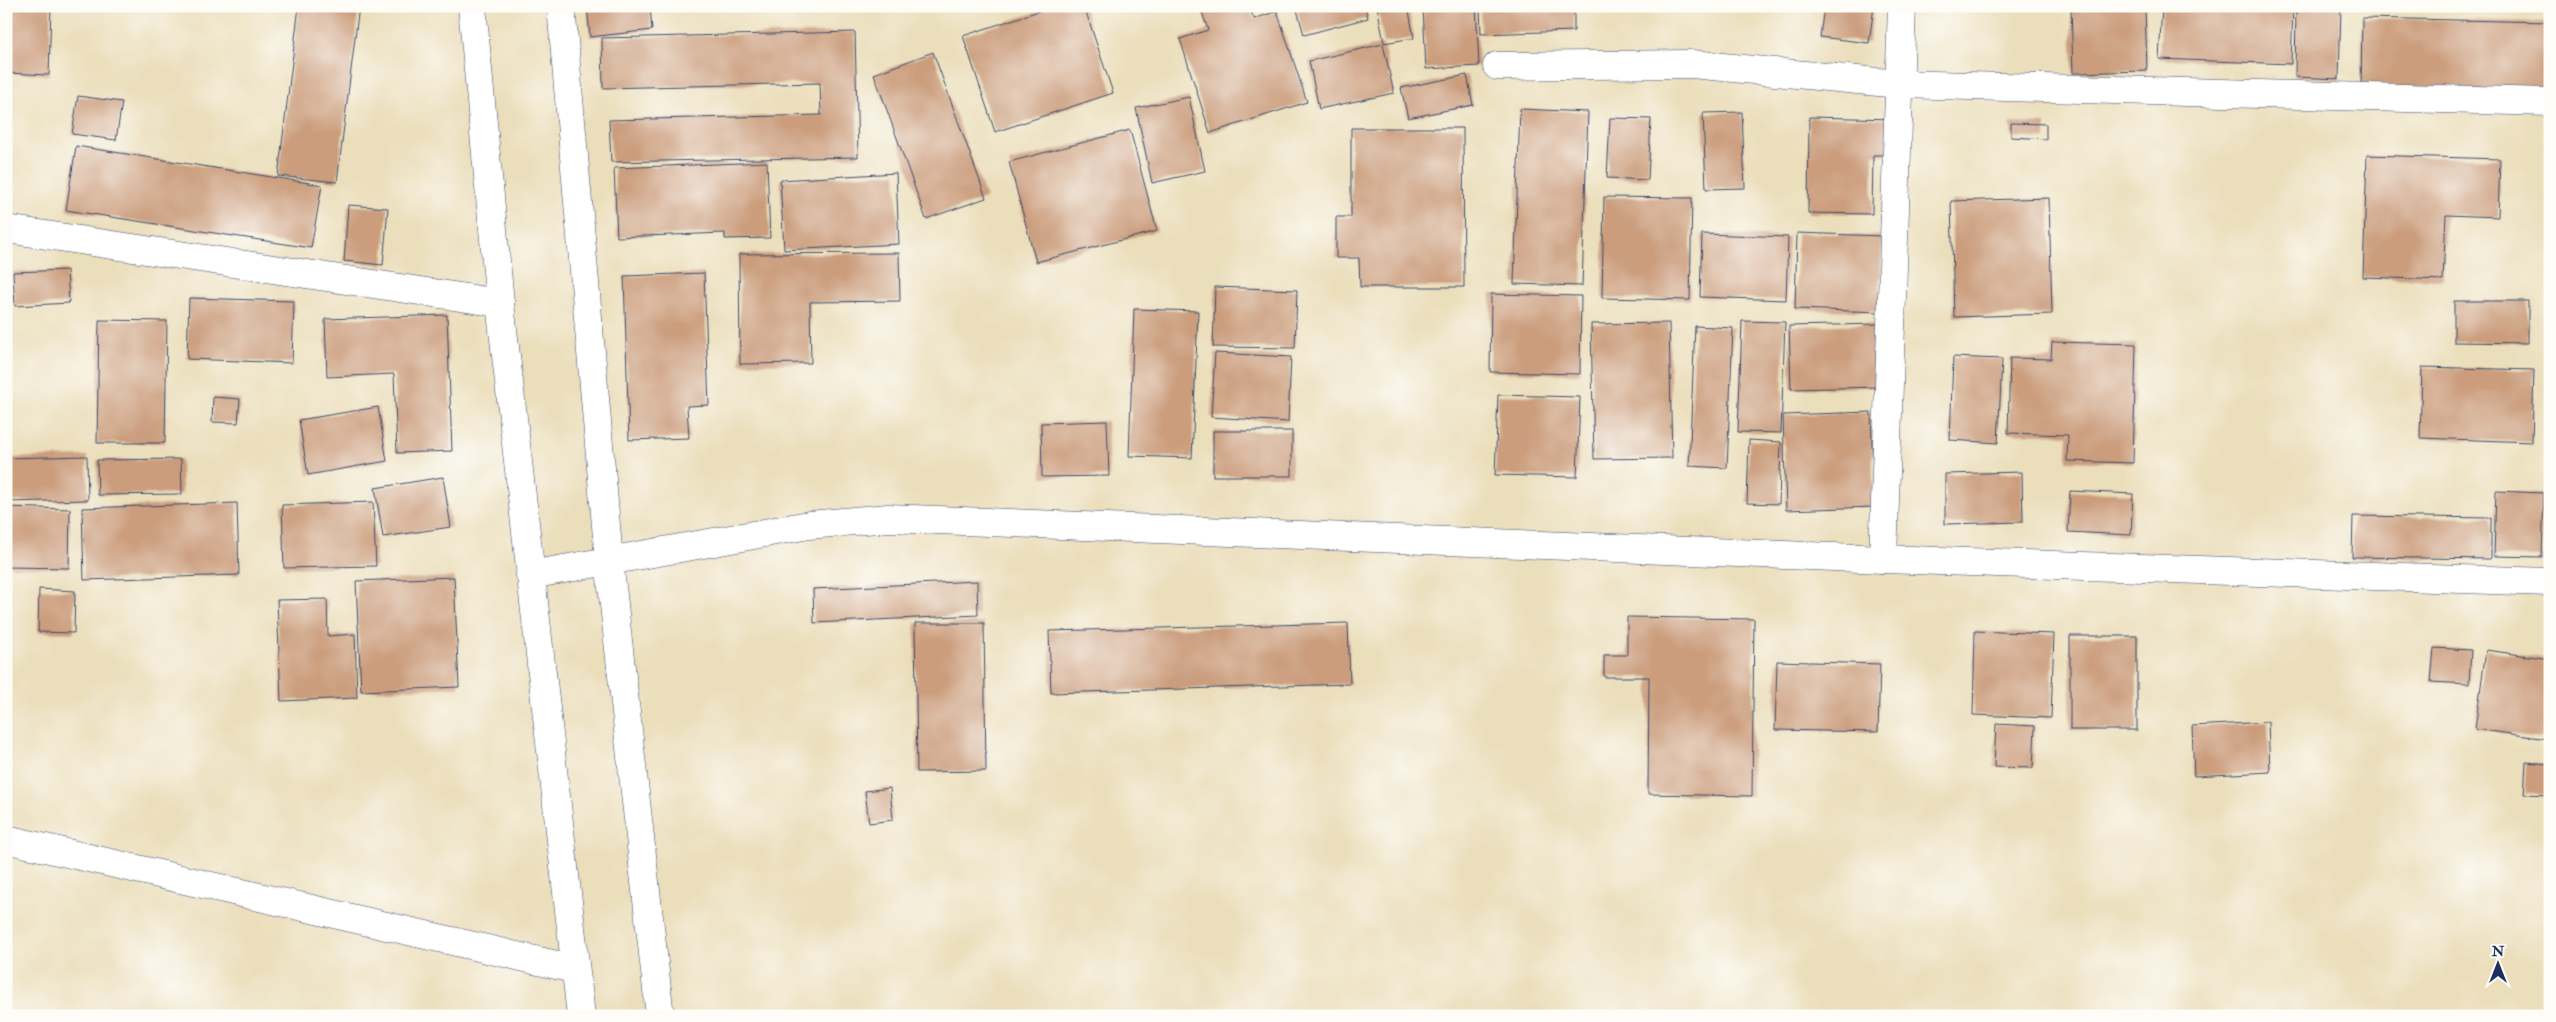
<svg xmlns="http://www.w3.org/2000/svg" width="2556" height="1022" viewBox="0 0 2556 1022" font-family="'IM FELL Double Pica',serif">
<rect width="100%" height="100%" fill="#fdfcf7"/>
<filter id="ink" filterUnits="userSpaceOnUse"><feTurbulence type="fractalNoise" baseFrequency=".02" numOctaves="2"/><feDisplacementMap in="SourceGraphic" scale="10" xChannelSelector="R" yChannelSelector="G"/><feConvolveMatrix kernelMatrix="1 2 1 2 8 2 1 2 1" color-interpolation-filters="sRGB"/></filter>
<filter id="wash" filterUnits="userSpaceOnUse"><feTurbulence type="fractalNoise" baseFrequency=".0096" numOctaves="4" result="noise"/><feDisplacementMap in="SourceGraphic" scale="20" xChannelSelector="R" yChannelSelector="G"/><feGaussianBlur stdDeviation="1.12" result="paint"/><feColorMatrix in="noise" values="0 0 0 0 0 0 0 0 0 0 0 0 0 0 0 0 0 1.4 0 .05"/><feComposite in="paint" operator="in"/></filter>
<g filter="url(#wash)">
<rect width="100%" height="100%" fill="#ebdebb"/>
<g id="blocks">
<!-- building -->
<g fill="#cb9d7d">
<path d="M6,6H51L49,75L6,73Z"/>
<path d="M299,6H359L337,182L278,176Z"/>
<path d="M587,6H650L652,30L590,37Z"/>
<path d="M1054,6H1084L1113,93L995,132L963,36Z"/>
<path d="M1200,6H1249L1254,19L1277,11L1307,102L1210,133L1180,39L1208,30Z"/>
<path d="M1296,6H1365L1368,18L1304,35Z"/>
<path d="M1377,6H1408L1414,38L1384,43Z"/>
<path d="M1423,6H1476L1479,66L1426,69Z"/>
<path d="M1480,6H1574V31L1481,34Z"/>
<path d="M1824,6H1874L1869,43L1820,37Z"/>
<path d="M2071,6H2145L2147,71L2073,73Z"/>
<path d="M2162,6H2293L2291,64L2159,59Z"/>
<path d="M2296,6H2341L2339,79L2295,77Z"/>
<path d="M2362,18L2550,22V95L2361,90Z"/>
<path d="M855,32L858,157L611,162L609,120L821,115L820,83L603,88L602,38Z"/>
<path d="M1383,44L1394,93L1319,109L1309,61Z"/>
<path d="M933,52L986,198L926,219L874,74Z"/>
<path d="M1467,75L1473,105L1408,118L1401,88Z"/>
<path d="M78,96L122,102L116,140L72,134Z"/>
<path d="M1189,97L1205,171L1152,183L1136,108Z"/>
<path d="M1520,109L1588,112L1582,286L1514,284Z"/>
<path d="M1742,112L1745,188L1706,189L1703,113Z"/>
<path d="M1809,117L1896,119L1895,155H1873L1872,214L1808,213Z"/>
<path d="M1610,118L1651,119L1648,180L1607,178Z"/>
<path d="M2011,123L2046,124V139L2011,137Z"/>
<path d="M1351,128H1463L1464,287H1360L1359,258H1336V217H1351Z"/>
<path d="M1130,130L1157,231L1036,262L1009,162Z"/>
<path d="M76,146L322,185L311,248L66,210Z"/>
<path d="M2367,155L2500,159L2498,217L2446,215L2443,280L2363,277Z"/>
<path d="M767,162L770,238L725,239V233L617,237L614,168Z"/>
<path d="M896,173L899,244L784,250L780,180Z"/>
<path d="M1604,197L1692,198L1690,300L1602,298Z"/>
<path d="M2049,198L2052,314L1954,317L1951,201Z"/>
<path d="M348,205L388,208L383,265L344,261Z"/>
<path d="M1797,233L1882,236L1880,312L1795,309Z"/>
<path d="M1702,234L1788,237L1786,300L1700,297Z"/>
<path d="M899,253L900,301L810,302L811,363L740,364L739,254Z"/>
<path d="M67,270L69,303L15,306L13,272Z"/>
<path d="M704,273L709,405L687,406L689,438L629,440L624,276Z"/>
<path d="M1215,287L1297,290L1295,348L1213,347Z"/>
<path d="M1491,294L1581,296L1580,374L1490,372Z"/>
<path d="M189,298L294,301L292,363L187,359Z"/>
<path d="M2454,301H2528V343L2454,342Z"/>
<path d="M1134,309L1198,311L1192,458L1129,456Z"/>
<path d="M447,315L452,451L397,453L394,374L327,377L325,319Z"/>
<path d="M99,320L167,321L165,443H97Z"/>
<path d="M1742,321L1785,322L1781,433L1738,432Z"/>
<path d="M1669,323L1672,458L1594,459L1591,324Z"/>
<path d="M1880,324L1881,387L1791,389L1789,326Z"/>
<path d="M1695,326L1733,328L1727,468L1689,466Z"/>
<path d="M2052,342L2136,344L2133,463L2067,461L2068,435L2008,433L2010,358L2051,359Z"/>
<path d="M1215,353L1291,357L1288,422L1211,417Z"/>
<path d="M1953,357L2002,359L1998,443L1950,440Z"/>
<path d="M2422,367L2534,370L2532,442L2420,438Z"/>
<path d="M1498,395L1580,397L1577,477L1495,475Z"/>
<path d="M213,397L240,399L238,423L212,422Z"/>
<path d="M378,407L387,461L308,475L299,420Z"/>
<path d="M1871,412L1874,507L1786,510L1783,415Z"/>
<path d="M1107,421L1109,476L1042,477L1041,423Z"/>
<rect x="1213" y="431" width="79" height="45"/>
<path d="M1749,440L1781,442L1779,504L1747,503Z"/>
<path d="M87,456L88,500L6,502V458Z"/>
<path d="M181,459L182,494L98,495L97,460Z"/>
<path d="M2022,472L2023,522L1945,524V474Z"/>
<path d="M443,477L451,527L383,537L375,488Z"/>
<path d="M2070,491L2133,494L2131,535L2068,532Z"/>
<path d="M2496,491L2544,493L2542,557L2494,556Z"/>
<path d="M373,502L376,566L284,568L282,505Z"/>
<path d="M237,503L239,575L84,580L82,508Z"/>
<path d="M6,507L70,509L69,568L6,567Z"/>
<path d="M2353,516L2491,518V559L2352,557Z"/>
<path d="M454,577L459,687L361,691L356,581Z"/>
<path d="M977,581L978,615L814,623L813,589Z"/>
<path d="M39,589L75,591L74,633L38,632Z"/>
<path d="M327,599L328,636L355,634L357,698L281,701L277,600Z"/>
<path d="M1627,617L1754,619L1752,796L1648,794L1649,677H1604V655H1627Z"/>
<path d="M915,623H984L986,771L917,772Z"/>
<path d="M1348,623L1350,684L1051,693L1049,631Z"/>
<path d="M1975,631L2054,634L2051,718L1973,715Z"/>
<rect x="2070" y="636" width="67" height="94"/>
<path d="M2434,648L2471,650L2469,684L2431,682Z"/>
<path d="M2486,650L2550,659V720L2547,739L2475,729Z"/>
<path d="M1777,661L1880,664L1878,732L1775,730Z"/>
<path d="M2268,722L2270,772L2194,776L2192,726Z"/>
<path d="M1996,724L2035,726L2033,768L1994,767Z"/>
<path d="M2526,762L2550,764V795L2524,794Z"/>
<path d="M890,788L893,820L869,823L865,791Z"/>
</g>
</g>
</g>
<g filter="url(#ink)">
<use href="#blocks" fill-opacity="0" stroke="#3a496c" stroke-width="1"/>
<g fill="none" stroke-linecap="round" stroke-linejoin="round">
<defs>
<g id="minor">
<path d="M1497,66L1692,64L1899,84L2550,102"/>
<path d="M6,229L500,303"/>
<path d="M1883,559L1902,6"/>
<path d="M530,575L809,525L888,518L1883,559L2550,582"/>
<path d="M6,839L574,969"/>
</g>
<g id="tertiary">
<path d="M472,6L500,303L581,1016"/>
<path d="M561,6L609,560L660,1016"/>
</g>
</defs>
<!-- minor casing -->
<use href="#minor" stroke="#3a496c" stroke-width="29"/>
<!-- tertiary casing -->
<use href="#tertiary" stroke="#3a496c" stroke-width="29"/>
<!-- minor -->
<use href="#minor" stroke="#fff" stroke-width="28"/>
<!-- tertiary -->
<use href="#tertiary" stroke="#fff" stroke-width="28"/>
</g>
</g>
<!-- margin -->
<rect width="2556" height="1022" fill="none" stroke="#fdfcf7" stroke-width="25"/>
<!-- north arrow -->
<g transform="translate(2498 964)" stroke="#fdfcf7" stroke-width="4" paint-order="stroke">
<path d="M0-4L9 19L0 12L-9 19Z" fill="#1b2f5e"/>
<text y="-8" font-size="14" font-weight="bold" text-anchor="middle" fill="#1b2f5e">N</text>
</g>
</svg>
